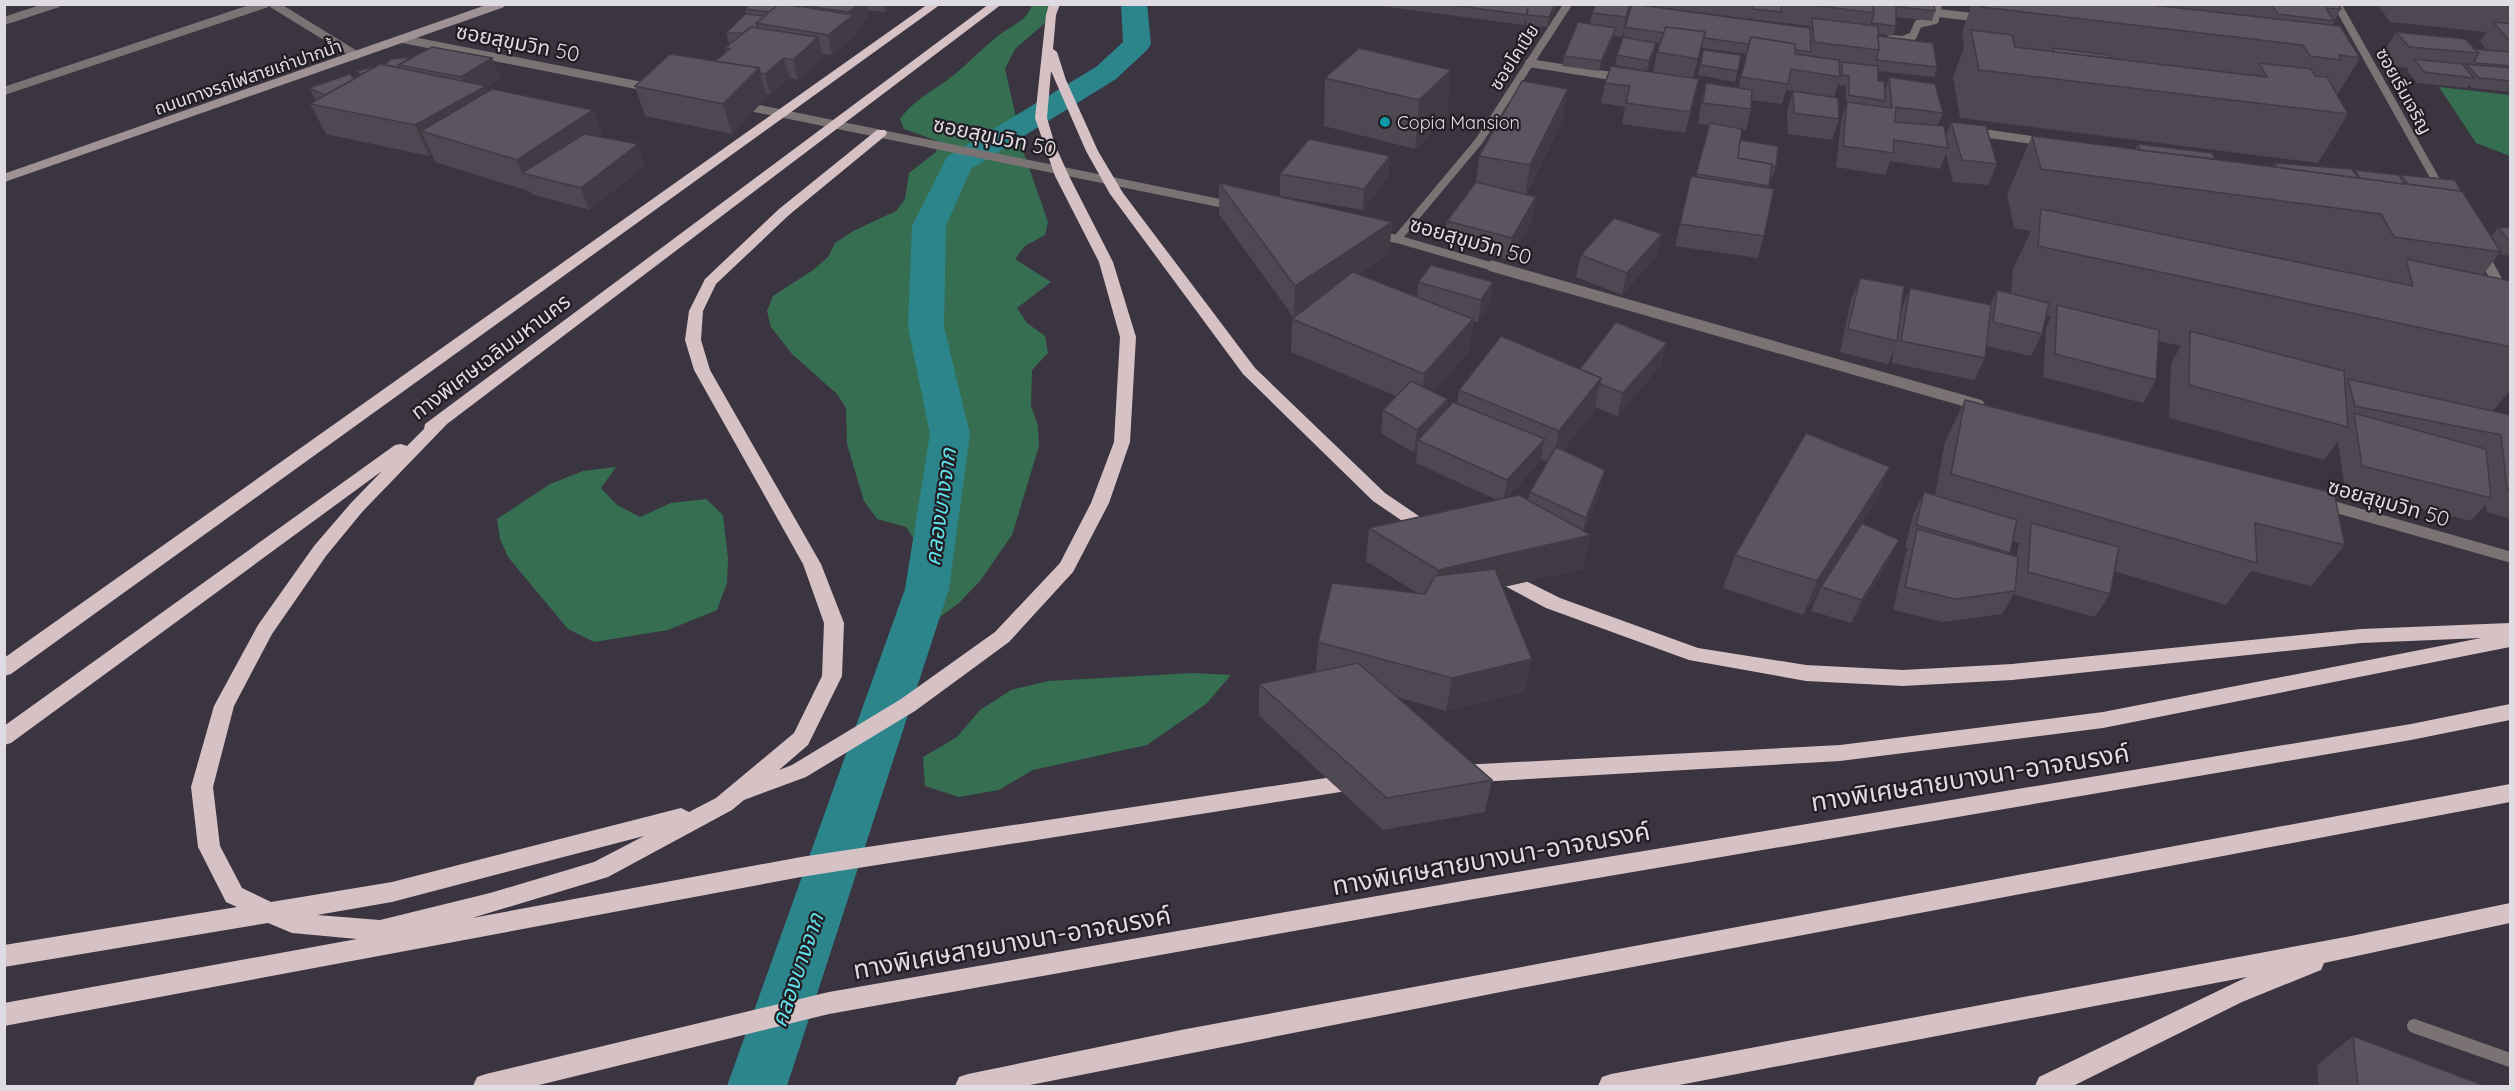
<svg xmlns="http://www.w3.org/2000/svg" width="2515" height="1091" viewBox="0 0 2515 1091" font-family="Quicksand,'Noto Sans Thai',sans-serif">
<rect width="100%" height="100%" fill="#3b3441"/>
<!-- green -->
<g fill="#366e52">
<path d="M1032,5H1052L1045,23L1015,49L1005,69L1017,122V133L1048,222L1045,235L1025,246L1015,259L1051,282L1017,308L1027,323L1045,336L1048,353L1032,370L1031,406L1038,426L1039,446L1012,535L980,581L959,603L932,623L918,545L906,527L877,519L864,501L847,444L846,408L837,394L792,354L771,327L767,311L773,296L813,270L828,257L835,243L853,231L896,211L905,199L909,173L936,152L938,141L904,129L900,119C912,102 929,93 946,81C965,67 981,49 999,35C1011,26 1028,20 1032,5Z"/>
<path d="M2439,87L2510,95V156L2476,143Z"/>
<path d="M616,467L601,488L617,505L640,517L671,503L706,499L723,515L728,559L727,583L717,610L668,630L594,642L568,629L508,557L500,539L497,519L550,484L583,471Z"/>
<path d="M1193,673L1231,675L1206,704L1147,745L1033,770L999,790L959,797L925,786L923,757L957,737L980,710L1011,690L1048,681Z"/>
</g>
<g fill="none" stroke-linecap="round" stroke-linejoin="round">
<!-- canal -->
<path fill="#2c858b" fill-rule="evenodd" d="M1121,4H1147L1151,44L1147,50L1116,79L971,169L946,226L944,327L970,434L949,589L787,1086H727L905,589L930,434L908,327L912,226L947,157L1096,67L1123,42Z"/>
<!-- minor-far2 -->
<g stroke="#7a7273" stroke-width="8">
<path d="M273,4L356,55"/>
<path d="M2337,4L2442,191"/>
<path d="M1938,13L1982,18"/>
<path d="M4,21L56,4"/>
<path d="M1890,39L1903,40L1913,36L1918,24L1935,20L1938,4"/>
<path d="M1529,63L1624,78"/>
<path d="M4,91L265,4"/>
<path d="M1982,133L2046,142"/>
<path d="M1397,239L1479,141L1568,4"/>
<path d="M2482,254L2489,268"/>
</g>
<!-- minor-far1 -->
<path stroke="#7a7273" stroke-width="11" d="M2489,266L2510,305"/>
<!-- minor -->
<path stroke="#7a7273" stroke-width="14" d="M2414,1026L2510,1060"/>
<!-- tertiary-far1 -->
<g stroke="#7a7273" stroke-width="8">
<path d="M403,39L652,88"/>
<path d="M740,105L1234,206"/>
<path d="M1375,235L1397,239L1497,268"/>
</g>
<!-- tertiary -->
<g stroke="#7a7273" stroke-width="11">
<path d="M1492,266L1979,405"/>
<path d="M2321,503L2510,557"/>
</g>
<!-- secondary -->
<path stroke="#9f9294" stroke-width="8" d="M4,178L501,4"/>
<!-- motorway -->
<g fill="#d6c1c4" fill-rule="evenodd">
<path d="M928,4H941L11,674L4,676V658Z"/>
<path d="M989,4H1002L447,424L363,511L326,556L272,634L234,706L213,787L220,846L242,888L271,902L392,882L681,808L689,812L716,798L794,733L822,676L824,623L803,564L694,370L685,340L689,311L705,279L779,209L877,130H885L887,133L885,136L789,215L716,284L703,311L701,340L710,370L821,564L844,623L842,676L808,745L779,770L792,765L901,699L995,632L1060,563L1091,503L1114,442L1120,337L1099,262L1055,176L1035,118L1046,15L1049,4H1060L1056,15L1053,49L1057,52L1066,80L1098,151L1123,193L1255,368L1385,493L1435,527L1438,531L1435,535L1429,537L1423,535L1373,501L1243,374L1110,194L1086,151L1051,71L1047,118L1055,145L1069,176L1113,262L1136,337L1130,442L1109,503L1073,572L1009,642L915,711L806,777L744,800L732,810L608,877L472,918L801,857L1359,773L1366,776L1370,782L1366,788L801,877L4,1026V1003L357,939L292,933L268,923L4,967V945L237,907L226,902L198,847L191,787L214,706L258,625L314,546L351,503L382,471L11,743L4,745V726L395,445L401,444L407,446L424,429L425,424ZM644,836L594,862L490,893L380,920L317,915L392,902Z"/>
<path d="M1496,566L1560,598L1698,648L1806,665L1903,670L2012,664L2361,629L2510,623V647L2103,728L1840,761L1461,783L1454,780L1450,774L1454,768L1461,765L1840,745L2103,712L2481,638L2361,643L2012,680L1903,686L1806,681L1689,660L1546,608L1490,578L1487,573L1490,568Z"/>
<path d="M2510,704V720L2411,740L1474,899L829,1014L535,1086H473L477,1077L486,1074L829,992L1474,879L2411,724Z"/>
<path d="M2510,784V802L1516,989L1025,1086H955L959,1077L968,1074L1181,1030Z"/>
<path d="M2510,903V923L2324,963L2321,970L2242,1002L2073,1086H2035L2039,1077L2247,977L1674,1086H1598L1602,1077L1611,1074L2351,936Z"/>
</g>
</g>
<!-- wall -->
<g fill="#4e4853" fill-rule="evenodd">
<path d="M749,4H892L885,12L867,10L869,17L856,30L857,35L832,55L822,54L823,57L798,80L790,78L770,95L766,94L767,97L732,134L645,116L635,86L715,61L726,51L725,48L731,43H729L726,33L746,14L745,9Z"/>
<path d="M1366,4H1558L1547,27L1526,25V19L1524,25Z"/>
<path d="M1637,4H1896V8L1897,4H1934L1935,11L1932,21L1896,17V26L1893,36L1878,34V36L1937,67L1934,77L1878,71V81L1885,91L1889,77L1943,113L1938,125L1946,135L1951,122L1997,164L1988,185L1953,182L1946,154L1940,169L1890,161L1885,175L1836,167L1841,122L1846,105V86L1839,85V81L1834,97L1786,90L1782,104L1751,100V109L1746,130L1742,129L1740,140L1776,167L1772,178L1770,177L1768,188L1764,236L1758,258L1675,246L1691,176L1696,177L1709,125L1698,124L1701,104L1706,83L1738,88L1747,54L1701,48L1693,78L1694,100L1685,133L1622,124L1625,107L1601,103L1605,83L1653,72L1657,52L1661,43L1623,37L1624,31L1622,37L1614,36L1599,71L1562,66L1564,56L1590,24L1592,13L1810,28V26L1751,19V16L1750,19Z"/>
<path d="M1969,4H2338L2341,9L2332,25L2360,58L2337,95L2348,114L2318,163L1960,118L1953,77L1964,48L1962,32L1970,10Z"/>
<path d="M2377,4H2511V92L2472,88L2469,85L2467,88L2417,83L2407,70L2408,68L2396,67L2384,51L2396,32L2474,49L2487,50L2480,42L2486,32L2390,22Z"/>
<path d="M1656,43L1654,54L1647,71L1615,65L1617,55Z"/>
<path d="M1703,50L1741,55L1735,82L1698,75Z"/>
<path d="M390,59L501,78L486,87L488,91L593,110L603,137L646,165L589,210L531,194L529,191L435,162L432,154L429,156L326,134L310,104L317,100L315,99L309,88L354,79L360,76L357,71L385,65Z"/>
<path d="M1451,70L1446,118L1415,149L1324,126L1325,78Z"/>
<path d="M1793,91L1839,119L1832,140L1788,134L1787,112Z"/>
<path d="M1563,119L1526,195L1533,219L1509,260L1444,243L1447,221L1476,183L1479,156Z"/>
<path d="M2032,136L2135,149L2138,144L2215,159L2272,167L2274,163L2354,172L2355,170L2400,177L2401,175L2491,237L2498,227L2511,228V256L2502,255L2500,252L2483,275L2511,281V389L2493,411L2511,415V519L2487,512L2486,504L2471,521L2345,489L2338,441L2324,460L2169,418L2171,363L2181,346L2158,341L2156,380L2143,403L2043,377L2046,328L2051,317L2046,315L2042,334L2031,356L1986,346L1985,358L1974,380L1892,363L1894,349L1888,364L1840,352L1851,300L1860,278L1901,310L1910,288L1990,305L1997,290L2011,293L2013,269L2031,231L2014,228L2007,194Z"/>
<path d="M1390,156L1388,177L1363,210L1280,196V174Z"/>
<path d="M1219,183L1392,222L1389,253L1359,274L1417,297L1418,282H1493L1490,304L1478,322L1473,321L1469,351L1433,392L1448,399L1447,409L1457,403L1459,390L1580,369L1661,365L1617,416L1595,407L1594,411L1563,450L1605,470L1600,493L1584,532L1583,569L1502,587L1525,692L1446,711L1397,697L1492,780L1485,812L1383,830L1259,716V684L1316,672L1318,642L1417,593L1366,561L1369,528L1497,500L1416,463L1417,450L1414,453L1381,433L1383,410L1396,396L1291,352L1292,319L1294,318L1219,214ZM1541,459L1547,462L1530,492L1528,501L1507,498L1540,462Z"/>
<path d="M1662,234L1657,256L1622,295L1576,277L1581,255Z"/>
<path d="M1965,400L2345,545L2311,586L2251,571L2226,605L2114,571L2110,594L2095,617L2015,595V592L2002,614L1943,622L1893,610L1906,552L1908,548H1905L1913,515L1924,492L1935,495L1945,442ZM2012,541L2020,543L2018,547L2017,557L2009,554Z"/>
<path d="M1890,467L1876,500L1803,615L1723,588L1735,555Z"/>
<path d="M1899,540L1888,563L1851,623L1811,611L1821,587Z"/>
<path d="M2353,1036L2485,1086H2319L2317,1065Z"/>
</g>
<!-- shaded-wall -->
<g fill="#403b44">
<path d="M858,4H866L869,17L856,30L857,35L832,55L828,35L850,17L849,12Z"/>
<path d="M883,4H892L885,12Z"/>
<path d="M1555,4H1558L1547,27L1549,17Z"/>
<path d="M1630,4H1632L1622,37L1626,17Z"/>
<path d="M1616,28L1614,38L1599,71L1601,61Z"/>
<path d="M1705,32L1701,52L1693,79L1698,59Z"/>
<path d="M818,37L823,57L798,80L793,60Z"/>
<path d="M1656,43L1654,54L1647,71L1649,61Z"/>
<path d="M492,58L501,78L486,87L499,116L421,131L432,154L429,156L415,125L469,96L461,77Z"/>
<path d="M784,58L790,78L770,95L765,74Z"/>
<path d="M759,68L767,97L732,134L723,104Z"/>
<path d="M1451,70L1446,118L1415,149L1419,100Z"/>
<path d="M1568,89L1563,119L1525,196L1530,165Z"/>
<path d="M593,110L605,140L522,173L517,160Z"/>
<path d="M638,144L646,165L589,210L581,188Z"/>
<path d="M1390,156L1388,177L1363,210L1364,189Z"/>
<path d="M1536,197L1533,219L1509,260L1512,238Z"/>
<path d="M1392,222L1389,253L1294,318L1295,286Z"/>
<path d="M1662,234L1657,256L1622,295L1627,273Z"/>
<path d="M1493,282L1490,304L1478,322L1481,300Z"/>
<path d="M1473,319L1469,351L1421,406L1424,374Z"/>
<path d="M1667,343L1661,365L1617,416L1623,393Z"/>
<path d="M1601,378L1594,411L1552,464L1559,431Z"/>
<path d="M1448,399L1445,422L1418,440L1417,450L1414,453L1417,430Z"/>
<path d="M1545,439L1540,462L1503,503L1507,480Z"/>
<path d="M1890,467L1876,500L1803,615L1817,581Z"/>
<path d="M1605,470L1600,493L1582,537L1591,535L1583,569L1433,603L1438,570L1581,538L1586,518Z"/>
<path d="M1899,540L1888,563L1851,623L1862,600Z"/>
<path d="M1532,659L1525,692L1446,711L1452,678Z"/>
</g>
<!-- building -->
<g fill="#5b5461" stroke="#403b44" stroke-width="1.5">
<path d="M749,4H779L770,12L745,9Z"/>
<path d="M779,4H786L853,15L828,35L756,23Z"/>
<path d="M786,4H800L799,7Z"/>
<path d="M800,4H858L849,12L799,5Z"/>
<path d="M1444,4H1555L1549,17L1527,15L1528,8L1526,15Z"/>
<path d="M1596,4H1630L1626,17L1592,13Z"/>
<path d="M1632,4L1810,28L1811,52L1795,50V44L1751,37L1749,44L1704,38L1705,32L1666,27L1664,33L1625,27Z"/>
<path d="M1754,4H1781V12L1753,9Z"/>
<path d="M1803,4H1873L1874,13Z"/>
<path d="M1873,4H1896V26L1871,23L1874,13Z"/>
<path d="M1900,4H1934L1935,11L1900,7Z"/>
<path d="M1982,4H2144L2340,26L2360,58L2339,55L2341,60L2310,56L2303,45L1982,7Z"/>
<path d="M2144,4L2158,5L2159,6Z"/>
<path d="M2271,4H2338L2341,9L2326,8L2334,21L2278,14Z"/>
<path d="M745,14L765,16L756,23L758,28L751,27L743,33H726Z"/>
<path d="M1812,18L1878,26L1879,50L1814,42Z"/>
<path d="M1578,22L1616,28L1601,61L1564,56Z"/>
<path d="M2493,22L2511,24V41H2510Z"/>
<path d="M751,27L818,37L793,60L784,58L765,74L760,73L759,68L715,61L730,49L725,48Z"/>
<path d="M1666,27L1705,32L1698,59L1657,52Z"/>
<path d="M1971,30L2012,35L2015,47L2267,77L2259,63L2311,69L2315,76L2327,77L2348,114L1979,70Z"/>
<path d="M2396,32L2465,39L2479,53L2409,47Z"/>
<path d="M1878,36L1933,43L1937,67L1876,60L1879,50Z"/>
<path d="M1623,37L1656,43L1649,61L1617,55Z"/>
<path d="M1751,37L1795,44V54L1839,60L1840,77L1791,69L1788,84L1741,77Z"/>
<path d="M432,47L492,58L461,77L398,65Z"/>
<path d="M1359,48L1451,70L1419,100L1325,78Z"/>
<path d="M2053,48L2109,55L2110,58L2054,52Z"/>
<path d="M2474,49L2511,52V66L2476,63L2474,61L2479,53Z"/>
<path d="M1703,50L1741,55L1738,71L1701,65Z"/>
<path d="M670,54L759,68L723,104L635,86Z"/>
<path d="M413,57L398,65L400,68L385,65L390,59Z"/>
<path d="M2414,59L2462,64L2474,78L2424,72Z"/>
<path d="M1842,62L1878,66V81H1884L1885,101L1849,95V76L1842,75Z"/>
<path d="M380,64L486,86L415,125L310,104Z"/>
<path d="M2466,64L2511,68V81L2479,78Z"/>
<path d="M1611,66L1699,79L1690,112L1626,103L1630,86L1605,83Z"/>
<path d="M372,67L373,68L360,75L357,71Z"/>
<path d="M350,74L354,79L325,95L309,88Z"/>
<path d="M1889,77L1935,84L1943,113L1896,107L1895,122L1944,126L1948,148L1894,140L1893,153L1843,146L1847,102L1892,108Z"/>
<path d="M1522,81L1568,89L1530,165L1479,156Z"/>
<path d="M1706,83L1752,90L1751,109L1703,103Z"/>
<path d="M492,89L593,110L517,160L421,131Z"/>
<path d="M1793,91L1838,98L1839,119L1794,113Z"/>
<path d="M1951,122L1986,126L1997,164L1962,160Z"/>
<path d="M1710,123L1742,129L1738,158L1772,164L1769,186L1696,174Z"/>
<path d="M584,134L638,144L581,188L522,173Z"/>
<path d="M2032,136L2462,191L2501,252L2394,237L2381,214L2041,169Z"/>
<path d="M1309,139L1390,156L1364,189L1280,174Z"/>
<path d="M1740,140L1778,146L1776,167L1772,166V164L1738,158Z"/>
<path d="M2138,144L2212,153L2215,159L2140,150Z"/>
<path d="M2274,163L2352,169L2358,178L2277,167Z"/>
<path d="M2355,170L2399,175L2404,184L2360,178Z"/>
<path d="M2401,175L2455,180L2461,191L2408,184Z"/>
<path d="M1691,176L1774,189L1764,236L1680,224Z"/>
<path d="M1476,182L1536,197L1512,238L1447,221Z"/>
<path d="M1219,183L1392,222L1295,286Z"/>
<path d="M2041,209L2413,286L2406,259L2511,281V347L2038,246Z"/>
<path d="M1614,218L1662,234L1627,273L1581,255Z"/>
<path d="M2498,227L2511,228V243Z"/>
<path d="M1431,265L1493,282L1481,300L1418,282Z"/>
<path d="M1353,272L1473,319L1424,374L1292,319Z"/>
<path d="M1860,278L1904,286L1897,341L1848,329Z"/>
<path d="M1910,288L1991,305L1985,358L1901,341Z"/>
<path d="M1997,290L2049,303L2042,334L1993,322Z"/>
<path d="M2057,305L2159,330L2156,380L2055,354Z"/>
<path d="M1616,322L1667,343L1623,393L1600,384L1601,378L1580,369Z"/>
<path d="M2190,331L2344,371L2348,427L2189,385Z"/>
<path d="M1501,336L1601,378L1559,431L1459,390Z"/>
<path d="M2348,379L2511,415V490L2507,489L2501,435L2355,406Z"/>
<path d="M1411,381L1448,399L1417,430L1383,410Z"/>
<path d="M1965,400L2334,493L2345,545L2255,523L2257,563L1951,474Z"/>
<path d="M1453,402L1545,439L1507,480L1418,440Z"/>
<path d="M2354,413L2486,449L2491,498L2362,466Z"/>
<path d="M1806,433L1890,467L1817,581L1735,555Z"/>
<path d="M1556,447L1605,470L1586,518L1530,492Z"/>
<path d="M1924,492L2017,520L2010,553L1916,525Z"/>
<path d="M1519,495L1591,535L1438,570L1369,528Z"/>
<path d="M1862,523L1899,540L1862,600L1821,587Z"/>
<path d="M2031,523L2119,547L2110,594L2028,572Z"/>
<path d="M1917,529L2018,557L2015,591L1955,599L1905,587Z"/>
<path d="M1495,569L1532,659L1452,678L1318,642L1332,583L1425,594L1435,576Z"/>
<path d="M1358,663L1492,780L1387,798L1259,684Z"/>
<path d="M2353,1036L2485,1086H2358Z"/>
</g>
<!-- markers -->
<circle fill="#0f9aa8" stroke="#211d23" stroke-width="2" cx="1385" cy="122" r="6"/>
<g text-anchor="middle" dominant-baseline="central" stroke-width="4.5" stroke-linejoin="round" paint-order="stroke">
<!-- far-street labels -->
<g font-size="18" fill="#dfdbe3" stroke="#211d23">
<text transform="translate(1514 57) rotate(-57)">ซอยโคเปีย</text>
<text transform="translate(248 77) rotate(-19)">ถนนทางรถไฟสายเก่าปากน้ำ</text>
<text transform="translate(2404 91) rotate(61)">ซอยเริ่มเจริญ</text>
</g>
<!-- far-poi labels -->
<g font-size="18" fill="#dfdbe3" stroke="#211d23" text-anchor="start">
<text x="1397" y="122">Copia Mansion</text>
</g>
<!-- street labels -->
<g font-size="21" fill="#dfdbe3" stroke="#211d23">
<text transform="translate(518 42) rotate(11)">ซอยสุขุมวิท 50</text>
<text transform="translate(995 136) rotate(12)">ซอยสุขุมวิท 50</text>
<text transform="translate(1471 240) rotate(16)">ซอยสุขุมวิท 50</text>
<text transform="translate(490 356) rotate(-37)">ทางพิเศษเฉลิมมหานคร</text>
<text transform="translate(2389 502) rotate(16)">ซอยสุขุมวิท 50</text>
</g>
<!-- water labels -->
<g font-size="22" font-style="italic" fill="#61e1ea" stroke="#211d23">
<text transform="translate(940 507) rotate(-82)">คลองบางจาก</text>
<text transform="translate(797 970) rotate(-71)">คลองบางจาก</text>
</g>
<!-- near-street labels -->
<g font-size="26" fill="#dfdbe3" stroke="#211d23">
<text transform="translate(1970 777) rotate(-9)">ทางพิเศษสายบางนา-อาจณรงค์</text>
<text transform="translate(1491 858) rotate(-10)">ทางพิเศษสายบางนา-อาจณรงค์</text>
<text transform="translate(1012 942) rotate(-10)">ทางพิเศษสายบางนา-อาจณรงค์</text>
</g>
</g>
<!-- border -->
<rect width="2515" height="1091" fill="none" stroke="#dfdbe3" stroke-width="12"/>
</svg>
